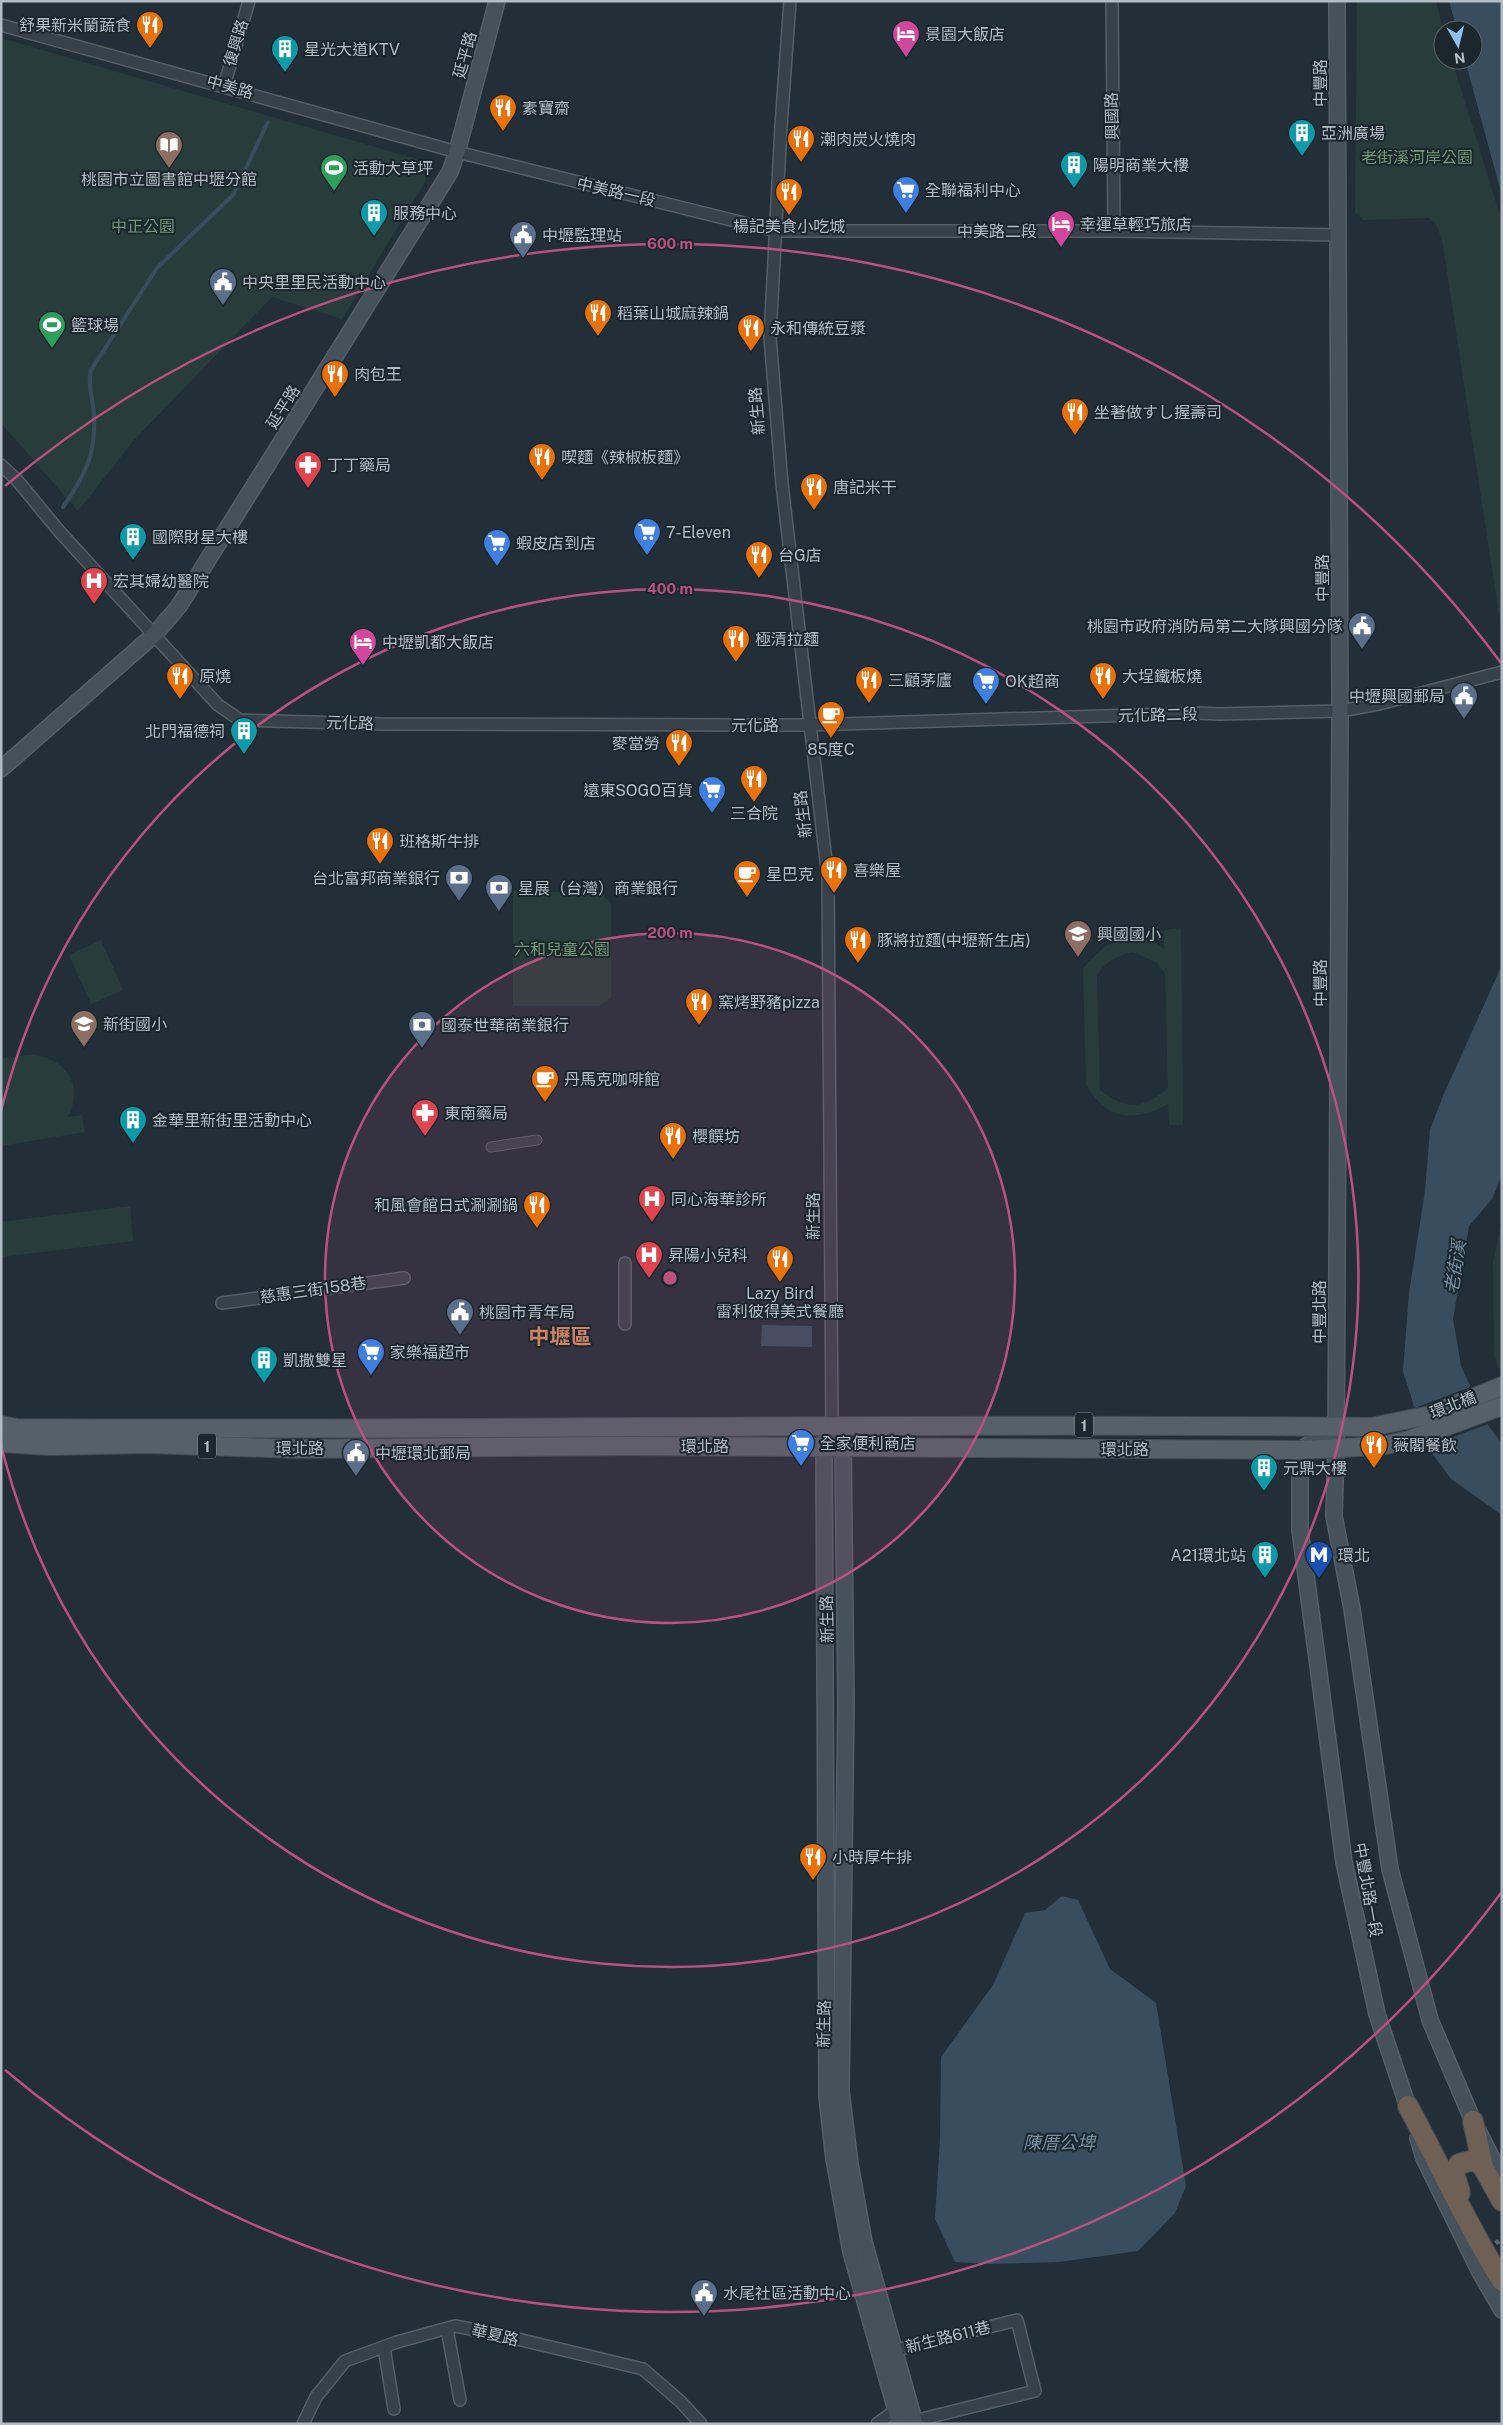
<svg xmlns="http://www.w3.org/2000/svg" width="1503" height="2425" viewBox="0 0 1503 2425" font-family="'Public Sans','Noto Sans TC','Noto Sans JP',sans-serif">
<rect width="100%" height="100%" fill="#232f38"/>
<!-- green -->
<g fill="#283d3b" fill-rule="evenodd">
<path d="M1357,1H1436L1443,30V60H1452L1502,222V635L1442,239L1435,222L1429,218L1363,220L1355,212Z"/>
<path d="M1,38L420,160L426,180L342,319L272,297L134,440L78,511L1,423Z"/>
<path d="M513,891L595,893C603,894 607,898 611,905V998L599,1006H513Z"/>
<path d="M1181,928L1183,1125H1169L1168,1104C1133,1123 1106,1120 1086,1084L1083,969C1107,940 1130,925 1164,949V930ZM1133,952L1157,963L1165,973L1168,1088C1143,1110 1125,1110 1100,1090L1097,975C1106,961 1117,956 1133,952Z"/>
<path d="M101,940L123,990L91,1004L69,955Z"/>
<path d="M27,1055C62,1054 86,1084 68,1117L82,1115L85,1132L1,1146V1059Z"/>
<path d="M130,1206L133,1241L1,1257V1222Z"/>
<path d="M1501,1226L1502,1368L1499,1369L1494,1356L1493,1262Z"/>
</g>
<!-- water -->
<g fill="#384e5e">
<path d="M1449,1H1500L1502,8V196L1465,60H1473V30H1457Z"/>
<path d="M1502,965V1175L1492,1199L1469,1226L1453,1319L1461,1366L1488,1425L1502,1444V1515L1451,1479L1426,1445L1403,1371L1409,1293L1425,1191L1430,1130L1443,1096Z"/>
<path d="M762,1325L812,1326V1347L761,1346Z"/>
<path d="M1062,1896L1078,1900L1110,1969L1156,2003L1186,2186L1175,2213L1138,2251L1059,2262L991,2264L955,2262L935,2219L940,2139L941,2057L993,1985L1025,1913L1045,1910Z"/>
</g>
<!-- pier -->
<path fill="#232f38" d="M1473,1386L1491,1423L1424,1448L1412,1409Z"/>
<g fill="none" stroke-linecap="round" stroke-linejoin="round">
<!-- stream -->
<path stroke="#384e5e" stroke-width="4" d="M63,507C84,477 96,455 94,417C94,400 87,387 91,370L157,268L233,195L268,122"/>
<defs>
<path id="pedestrian" d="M491,1147L537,1140"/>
<g id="minor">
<path d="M790,1L781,126L770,337L782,484L828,878L832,1425"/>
<path d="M1112,1L1114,231"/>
<path d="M1,25L457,152L776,231H1114L1338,235"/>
<path d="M224,86L249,1"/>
<path d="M1,465L17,480L59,531L218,705L240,720L382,724L810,725L1198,713L1219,714L1340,711L1379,704L1502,672"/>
<path d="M222,1303L404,1278"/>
<path d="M625,1324V1263"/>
<path d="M447,2329L460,2400"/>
<path d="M384,2347L394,2409"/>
<path d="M888,2352L1017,2320L1035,2391L914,2421"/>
<path d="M303,2424L316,2397L345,2361L397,2342L455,2326L492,2333L643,2369L681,2402L701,2424"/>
<path d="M877,2424L896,2410"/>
</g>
<g id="secondary">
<path d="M1337,1L1340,711L1336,1448L1334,1516L1352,1609L1390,1869L1430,2020L1473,2121L1502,2178"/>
<path d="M1,769L155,634L179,606L450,172L457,152L497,1"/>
<path d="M832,1425L843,1447L846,1701L841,2091L850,2164L864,2242L915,2424"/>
<path d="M1336,1427L1300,1450V1530L1344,1862L1377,2014L1411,2116"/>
<path d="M828,1436L824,1447L827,2097L834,2159L851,2252L900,2424"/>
<path d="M1418,2138L1424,2158L1480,2272L1502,2310"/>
</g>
<g id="primary">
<path d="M1,1425L17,1428C468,1431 920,1422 1371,1427L1430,1415L1502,1386"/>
<path d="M1,1443L50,1446L148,1444L297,1449L627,1446L1300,1450L1381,1446L1409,1440L1502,1406"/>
</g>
<g id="motorway">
<path d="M1408,2106C1440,2165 1467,2225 1502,2281"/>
<path d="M1473,2121L1483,2167L1502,2201"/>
<path d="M1460,2193L1454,2172L1459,2164L1475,2160L1483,2167"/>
</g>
</defs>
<!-- pedestrian casing -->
<use href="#pedestrian" stroke="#555f66" stroke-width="11"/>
<!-- minor casing -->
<use href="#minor" stroke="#555f66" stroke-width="14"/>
<!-- secondary casing -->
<use href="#secondary" stroke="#555f66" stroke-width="18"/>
<!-- primary casing -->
<use href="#primary" stroke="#404a52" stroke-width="20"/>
<!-- motorway casing -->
<use href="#motorway" stroke="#424c53" stroke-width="22"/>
<!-- pedestrian -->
<use href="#pedestrian" stroke="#374149" stroke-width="9"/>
<!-- minor -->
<use href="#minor" stroke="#374149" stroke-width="11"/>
<!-- secondary -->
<use href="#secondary" stroke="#45515b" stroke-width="15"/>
<!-- primary -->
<use href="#primary" stroke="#556069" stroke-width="18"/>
<!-- motorway -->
<use href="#motorway" stroke="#6e6054" stroke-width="20"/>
<!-- rail -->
<path stroke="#59666f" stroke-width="4" stroke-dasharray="5 5" stroke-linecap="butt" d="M1496,2240L1502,2249"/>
</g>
<!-- distance rings -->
<circle cx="670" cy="1278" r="345" fill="#bc5180" fill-opacity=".12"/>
<g fill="none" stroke="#bc5180" stroke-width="2.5">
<circle cx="670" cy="1278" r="345"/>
<path d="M1 1111A689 689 0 1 1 1 1445"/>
<path d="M1501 1893A1034 1034 0 0 1 5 2070M5 486A1034 1034 0 0 1 1501 663"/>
</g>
<!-- icons -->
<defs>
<symbol id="restaurant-pin" viewBox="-11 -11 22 30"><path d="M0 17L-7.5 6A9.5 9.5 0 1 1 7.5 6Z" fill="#e8710a" stroke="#1c262d"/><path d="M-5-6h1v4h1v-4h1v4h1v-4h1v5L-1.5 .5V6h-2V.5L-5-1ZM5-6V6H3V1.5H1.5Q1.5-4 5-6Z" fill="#fff"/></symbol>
<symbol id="hotel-pin" viewBox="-11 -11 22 30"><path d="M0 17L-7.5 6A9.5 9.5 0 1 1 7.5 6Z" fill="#d1479c" stroke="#1c262d"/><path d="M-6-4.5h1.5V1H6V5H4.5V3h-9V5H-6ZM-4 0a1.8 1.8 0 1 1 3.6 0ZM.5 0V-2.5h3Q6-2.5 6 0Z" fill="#fff"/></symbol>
<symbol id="building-pin" viewBox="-11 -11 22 30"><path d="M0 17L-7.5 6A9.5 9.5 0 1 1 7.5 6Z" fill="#0f9aa8" stroke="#1c262d"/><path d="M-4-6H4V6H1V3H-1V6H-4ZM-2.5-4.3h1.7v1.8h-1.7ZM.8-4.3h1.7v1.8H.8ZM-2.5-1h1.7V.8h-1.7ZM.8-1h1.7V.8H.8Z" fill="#fff"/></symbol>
<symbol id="library-pin" viewBox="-11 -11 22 30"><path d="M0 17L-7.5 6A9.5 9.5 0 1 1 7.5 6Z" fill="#8d6e63" stroke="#1c262d"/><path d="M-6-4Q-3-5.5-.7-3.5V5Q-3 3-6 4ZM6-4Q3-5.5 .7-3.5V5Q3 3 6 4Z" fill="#fff"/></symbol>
<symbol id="stadium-pin" viewBox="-11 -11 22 30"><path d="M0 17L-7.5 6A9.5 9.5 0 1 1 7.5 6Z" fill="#2e9e5b" stroke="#1c262d"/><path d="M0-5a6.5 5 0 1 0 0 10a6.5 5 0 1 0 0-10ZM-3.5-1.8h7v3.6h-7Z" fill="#fff"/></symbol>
<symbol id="supermarket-pin" viewBox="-11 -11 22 30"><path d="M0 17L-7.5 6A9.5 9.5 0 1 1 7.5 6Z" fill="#3f7fe0" stroke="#1c262d"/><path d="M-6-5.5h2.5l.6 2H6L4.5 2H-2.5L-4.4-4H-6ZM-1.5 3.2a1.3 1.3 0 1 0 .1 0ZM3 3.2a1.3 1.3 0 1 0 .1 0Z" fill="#fff"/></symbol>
<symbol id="civic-pin" viewBox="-11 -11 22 30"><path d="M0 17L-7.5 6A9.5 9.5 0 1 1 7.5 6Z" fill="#5c6f8a" stroke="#1c262d"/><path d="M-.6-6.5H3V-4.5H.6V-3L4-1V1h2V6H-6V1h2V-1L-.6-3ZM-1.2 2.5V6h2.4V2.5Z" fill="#fff"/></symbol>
<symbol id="pharmacy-pin" viewBox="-11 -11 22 30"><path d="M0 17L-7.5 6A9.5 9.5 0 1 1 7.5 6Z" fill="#e0444e" stroke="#1c262d"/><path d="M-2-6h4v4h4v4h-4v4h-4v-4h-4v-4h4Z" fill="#fff"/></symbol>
<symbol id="hospital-pin" viewBox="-11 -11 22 30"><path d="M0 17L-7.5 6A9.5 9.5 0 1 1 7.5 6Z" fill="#e0444e" stroke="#1c262d"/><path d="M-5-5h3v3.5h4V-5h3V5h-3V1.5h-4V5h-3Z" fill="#fff"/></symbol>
<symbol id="cafe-pin" viewBox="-11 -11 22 30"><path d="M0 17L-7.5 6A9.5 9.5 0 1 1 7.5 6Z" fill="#e8710a" stroke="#1c262d"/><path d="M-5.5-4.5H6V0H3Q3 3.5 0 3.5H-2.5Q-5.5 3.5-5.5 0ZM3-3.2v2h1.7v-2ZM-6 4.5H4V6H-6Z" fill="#fff"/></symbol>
<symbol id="bank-pin" viewBox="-11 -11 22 30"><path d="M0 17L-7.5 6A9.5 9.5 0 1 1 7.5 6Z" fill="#5c6f8a" stroke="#1c262d"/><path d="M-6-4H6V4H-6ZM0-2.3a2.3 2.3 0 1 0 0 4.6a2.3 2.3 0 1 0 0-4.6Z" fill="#fff"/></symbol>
<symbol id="school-pin" viewBox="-11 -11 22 30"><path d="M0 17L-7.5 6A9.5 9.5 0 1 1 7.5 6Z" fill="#8d6e63" stroke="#1c262d"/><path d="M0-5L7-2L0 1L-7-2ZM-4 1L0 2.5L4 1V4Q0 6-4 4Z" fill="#fff"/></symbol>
<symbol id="metro-pin" viewBox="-11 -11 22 30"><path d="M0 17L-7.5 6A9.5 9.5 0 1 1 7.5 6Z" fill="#1a4fb4" stroke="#1c262d"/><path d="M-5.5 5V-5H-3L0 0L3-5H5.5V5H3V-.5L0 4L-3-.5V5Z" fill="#fff"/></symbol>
</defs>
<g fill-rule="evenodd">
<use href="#restaurant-pin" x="134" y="9" width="32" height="43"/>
<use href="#hotel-pin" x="890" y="18" width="32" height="43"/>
<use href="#building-pin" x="269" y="33" width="32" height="43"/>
<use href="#restaurant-pin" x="487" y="92" width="32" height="43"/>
<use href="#building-pin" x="1286" y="117" width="32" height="43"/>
<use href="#restaurant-pin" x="785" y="123" width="32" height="43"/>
<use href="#library-pin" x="153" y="129" width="32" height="43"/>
<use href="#building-pin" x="1058" y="149" width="32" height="43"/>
<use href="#stadium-pin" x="318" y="152" width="32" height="43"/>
<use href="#supermarket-pin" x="890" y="174" width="32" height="43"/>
<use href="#restaurant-pin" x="773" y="176" width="32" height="43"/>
<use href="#building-pin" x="358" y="197" width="32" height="43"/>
<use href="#hotel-pin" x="1045" y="208" width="32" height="43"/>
<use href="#civic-pin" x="507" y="219" width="32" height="43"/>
<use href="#civic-pin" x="207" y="266" width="32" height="43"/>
<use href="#restaurant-pin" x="582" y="297" width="32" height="43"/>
<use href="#stadium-pin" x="36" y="309" width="32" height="43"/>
<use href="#restaurant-pin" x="735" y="312" width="32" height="43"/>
<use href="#restaurant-pin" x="319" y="358" width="32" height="43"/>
<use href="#restaurant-pin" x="1059" y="396" width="32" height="43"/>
<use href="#restaurant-pin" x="526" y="441" width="32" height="43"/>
<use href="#pharmacy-pin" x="292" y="449" width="32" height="43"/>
<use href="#restaurant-pin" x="798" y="471" width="32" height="43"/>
<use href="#supermarket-pin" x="631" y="516" width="32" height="43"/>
<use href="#building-pin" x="117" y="521" width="32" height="43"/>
<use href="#supermarket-pin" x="481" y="527" width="32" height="43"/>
<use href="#restaurant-pin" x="743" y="539" width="32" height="43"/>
<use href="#hospital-pin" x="78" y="565" width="32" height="43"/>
<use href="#civic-pin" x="1346" y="610" width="32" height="43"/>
<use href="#restaurant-pin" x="720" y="623" width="32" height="43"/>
<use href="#hotel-pin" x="347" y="626" width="32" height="43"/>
<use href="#restaurant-pin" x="164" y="660" width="32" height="43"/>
<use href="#restaurant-pin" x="1087" y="660" width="32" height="43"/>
<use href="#restaurant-pin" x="853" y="664" width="32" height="43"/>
<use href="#supermarket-pin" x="970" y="665" width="32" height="43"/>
<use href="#civic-pin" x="1448" y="680" width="32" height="43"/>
<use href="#cafe-pin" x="815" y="699" width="32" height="43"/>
<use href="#building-pin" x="228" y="715" width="32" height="43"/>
<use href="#restaurant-pin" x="663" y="727" width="32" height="43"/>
<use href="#restaurant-pin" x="738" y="763" width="32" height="43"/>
<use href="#supermarket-pin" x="696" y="774" width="32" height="43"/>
<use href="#restaurant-pin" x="364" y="825" width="32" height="43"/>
<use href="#restaurant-pin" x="818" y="854" width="32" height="43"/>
<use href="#cafe-pin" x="731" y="858" width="32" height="43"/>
<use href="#bank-pin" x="443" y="862" width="32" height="43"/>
<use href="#bank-pin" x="483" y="872" width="32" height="43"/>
<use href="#school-pin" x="1062" y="918" width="32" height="43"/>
<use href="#restaurant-pin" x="842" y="924" width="32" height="43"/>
<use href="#restaurant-pin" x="683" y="986" width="32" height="43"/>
<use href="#school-pin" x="68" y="1008" width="32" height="43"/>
<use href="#bank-pin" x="406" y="1009" width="32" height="43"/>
<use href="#cafe-pin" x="529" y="1063" width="32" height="43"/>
<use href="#pharmacy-pin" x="409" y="1097" width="32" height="43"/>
<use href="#building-pin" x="117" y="1104" width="32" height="43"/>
<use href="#restaurant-pin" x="657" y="1120" width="32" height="43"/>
<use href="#hospital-pin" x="636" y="1183" width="32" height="43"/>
<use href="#restaurant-pin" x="521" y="1189" width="32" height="43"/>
<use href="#hospital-pin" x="633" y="1239" width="32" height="43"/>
<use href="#restaurant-pin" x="764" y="1243" width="32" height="43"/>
<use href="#civic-pin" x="444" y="1296" width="32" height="43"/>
<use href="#supermarket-pin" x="355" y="1336" width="32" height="43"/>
<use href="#building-pin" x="248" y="1344" width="32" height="43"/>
<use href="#supermarket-pin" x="785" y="1427" width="32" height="43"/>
<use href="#restaurant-pin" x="1358" y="1429" width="32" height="43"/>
<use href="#civic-pin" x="340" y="1437" width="32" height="43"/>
<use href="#building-pin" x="1248" y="1452" width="32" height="43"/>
<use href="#building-pin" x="1249" y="1539" width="32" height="43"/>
<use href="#metro-pin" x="1303" y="1539" width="32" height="43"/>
<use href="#restaurant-pin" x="797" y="1841" width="32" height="43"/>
<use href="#civic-pin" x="688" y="2277" width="32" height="43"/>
</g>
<g text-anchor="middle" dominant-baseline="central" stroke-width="4" stroke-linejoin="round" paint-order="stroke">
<!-- shield labels -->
<g fill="#1c262d" stroke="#858f97" stroke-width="1">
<rect x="1075" y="1412.5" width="18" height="25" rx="4"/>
<rect x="198" y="1433.5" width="18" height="25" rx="4"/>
</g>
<g font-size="15" font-weight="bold" fill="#b2bcc5">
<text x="1084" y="1425">1</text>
<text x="207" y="1446">1</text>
</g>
<!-- poi labels -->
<g font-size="16" fill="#b2bcc5" stroke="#1c262d" text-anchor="start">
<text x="131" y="25" text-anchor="end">舒果新米蘭蔬食</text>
<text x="925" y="34">景園大飯店</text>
<text x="304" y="49">星光大道KTV</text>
<text x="522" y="108">素寶齋</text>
<text x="1321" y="133">亞洲廣場</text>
<text x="820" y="139">潮肉炭火燒肉</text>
<text x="1093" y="165">陽明商業大樓</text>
<text x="353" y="168">活動大草坪</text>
<text x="169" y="179" text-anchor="middle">桃園市立圖書館中壢分館</text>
<text x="925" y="190">全聯福利中心</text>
<text x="393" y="213">服務中心</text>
<text x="1080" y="224">幸運草輕巧旅店</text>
<text x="789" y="226" text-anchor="middle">楊記美食小吃城</text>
<text x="542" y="235">中壢監理站</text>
<text x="242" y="282">中央里里民活動中心</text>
<text x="617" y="313">稻葉山城麻辣鍋</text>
<text x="71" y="325">籃球場</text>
<text x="770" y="328">永和傳統豆漿</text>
<text x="354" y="374">肉包王</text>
<text x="1094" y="412">坐著做すし握壽司</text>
<text x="561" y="457">喫麵《辣椒板麵》</text>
<text x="327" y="465">丁丁藥局</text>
<text x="833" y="487">唐記米干</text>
<text x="666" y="532">7-Eleven</text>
<text x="152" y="537">國際財星大樓</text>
<text x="516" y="543">蝦皮店到店</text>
<text x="778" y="555">台G店</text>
<text x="113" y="581">宏其婦幼醫院</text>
<text x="1343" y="626" text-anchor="end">桃園市政府消防局第二大隊興國分隊</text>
<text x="755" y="639">極清拉麵</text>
<text x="382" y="642">中壢凱都大飯店</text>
<text x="199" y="676">原燒</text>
<text x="1122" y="676">大埕鐵板燒</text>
<text x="888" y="680">三顧茅廬</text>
<text x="1005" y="681">OK超商</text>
<text x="1445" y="696" text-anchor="end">中壢興國郵局</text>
<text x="225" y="731" text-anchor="end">北門福德祠</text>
<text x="660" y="743" text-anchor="end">麥當勞</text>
<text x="831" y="749" text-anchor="middle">85度C</text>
<text x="693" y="790" text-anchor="end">遠東SOGO百貨</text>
<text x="754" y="813" text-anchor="middle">三合院</text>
<text x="399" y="841">班格斯牛排</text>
<text x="853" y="870">喜樂屋</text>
<text x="766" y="874">星巴克</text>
<text x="440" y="878" text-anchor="end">台北富邦商業銀行</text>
<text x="518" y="888">星展（台灣）商業銀行</text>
<text x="1097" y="934">興國國小</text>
<text x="877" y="940">豚將拉麵(中壢新生店)</text>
<text x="718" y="1002">窯烤野豬pizza</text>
<text x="103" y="1024">新街國小</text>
<text x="441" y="1025">國泰世華商業銀行</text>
<text x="564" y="1079">丹馬克咖啡館</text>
<text x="444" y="1113">東南藥局</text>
<text x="152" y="1120">金華里新街里活動中心</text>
<text x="692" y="1136">櫻饌坊</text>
<text x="671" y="1199">同心海華診所</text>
<text x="518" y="1205" text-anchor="end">和風會館日式涮涮鍋</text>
<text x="668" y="1255">昇陽小兒科</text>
<text x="780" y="1293" text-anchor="middle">Lazy Bird<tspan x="780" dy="18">雷利彼得美式餐廳</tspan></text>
<text x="479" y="1312">桃園市青年局</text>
<text x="390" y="1352">家樂福超市</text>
<text x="283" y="1360">凱撒雙星</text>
<text x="820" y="1443">全家便利商店</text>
<text x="1393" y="1445">薇閣餐飲</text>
<text x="375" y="1453">中壢環北郵局</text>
<text x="1283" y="1468">元鼎大樓</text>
<text x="1246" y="1555" text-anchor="end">A21環北站</text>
<text x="1338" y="1555">環北</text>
<text x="832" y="1857">小時厚牛排</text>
<text x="723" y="2293">水尾社區活動中心</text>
</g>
<!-- street labels -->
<g font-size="16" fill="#b2bcc5" stroke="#1c262d">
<text transform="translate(236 43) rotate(-73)">復興路</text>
<text transform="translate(465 55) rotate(-75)">延平路</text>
<text transform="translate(1320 83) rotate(-90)">中豐路</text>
<text transform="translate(230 87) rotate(15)">中美路</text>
<text transform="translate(1112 116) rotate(-91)">興國路</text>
<text transform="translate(616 192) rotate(13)">中美路一段</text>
<text x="997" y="231">中美路二段</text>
<text transform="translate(283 407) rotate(-58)">延平路</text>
<text transform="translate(757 411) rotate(-95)">新生路</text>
<text transform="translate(1322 578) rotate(-90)">中豐路</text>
<text transform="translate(1158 715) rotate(-1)">元化路二段</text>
<text transform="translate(350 723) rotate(2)">元化路</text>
<text x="755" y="725">元化路</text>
<text transform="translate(803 814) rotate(-97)">新生路</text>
<text transform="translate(1320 983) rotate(-90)">中豐路</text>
<text transform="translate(813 1216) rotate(-90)">新生路</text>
<text transform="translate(313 1290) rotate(-8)">慈惠三街158巷</text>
<text transform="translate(1319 1312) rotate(-90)">中豐北路</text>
<text transform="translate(1453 1405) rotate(-21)">環北橋</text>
<text x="705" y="1446">環北路</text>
<text x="300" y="1448">環北路</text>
<text x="1125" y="1449">環北路</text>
<text transform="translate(827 1619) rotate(-91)">新生路</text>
<text transform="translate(1368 1890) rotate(80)">中豐北路一段</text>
<text transform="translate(824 2024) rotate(-89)">新生路</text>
<text transform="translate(495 2335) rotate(13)">華夏路</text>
<text transform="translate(948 2337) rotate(-14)">新生路611巷</text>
</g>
<!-- park labels -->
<g font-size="16" fill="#719975" stroke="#1c262d">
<text x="1417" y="157">老街溪河岸公園</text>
<text x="143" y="226">中正公園</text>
<text x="562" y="949">六和兒童公園</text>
</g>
<!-- water labels -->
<g font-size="18" font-style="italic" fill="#7491a6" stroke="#1c262d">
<text transform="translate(1455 1267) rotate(-81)">老街溪</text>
<text x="1059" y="2142">陳厝公埤</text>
</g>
<!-- district labels -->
<g font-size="21" font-weight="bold" fill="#cc8366" stroke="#1c262d">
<text x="560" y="1336">中壢區</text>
</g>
</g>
<circle cx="670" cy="1278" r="8" fill="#bc5180" stroke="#1c262d" stroke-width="2.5"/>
<g font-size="15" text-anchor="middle" font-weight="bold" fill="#bc5180" stroke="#1c262d" stroke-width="4" stroke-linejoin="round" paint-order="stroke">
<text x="670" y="249">600 m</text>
<text x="670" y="594">400 m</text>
<text x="670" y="938">200 m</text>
</g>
<!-- border -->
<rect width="1503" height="2425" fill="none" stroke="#b2bcc5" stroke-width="5"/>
<!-- north arrow -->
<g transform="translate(1458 45) rotate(172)"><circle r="24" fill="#1c262d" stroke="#58626a"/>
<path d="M0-4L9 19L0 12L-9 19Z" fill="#8cc1f0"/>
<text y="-8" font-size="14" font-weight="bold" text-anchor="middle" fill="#b2bcc5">N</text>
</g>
</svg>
